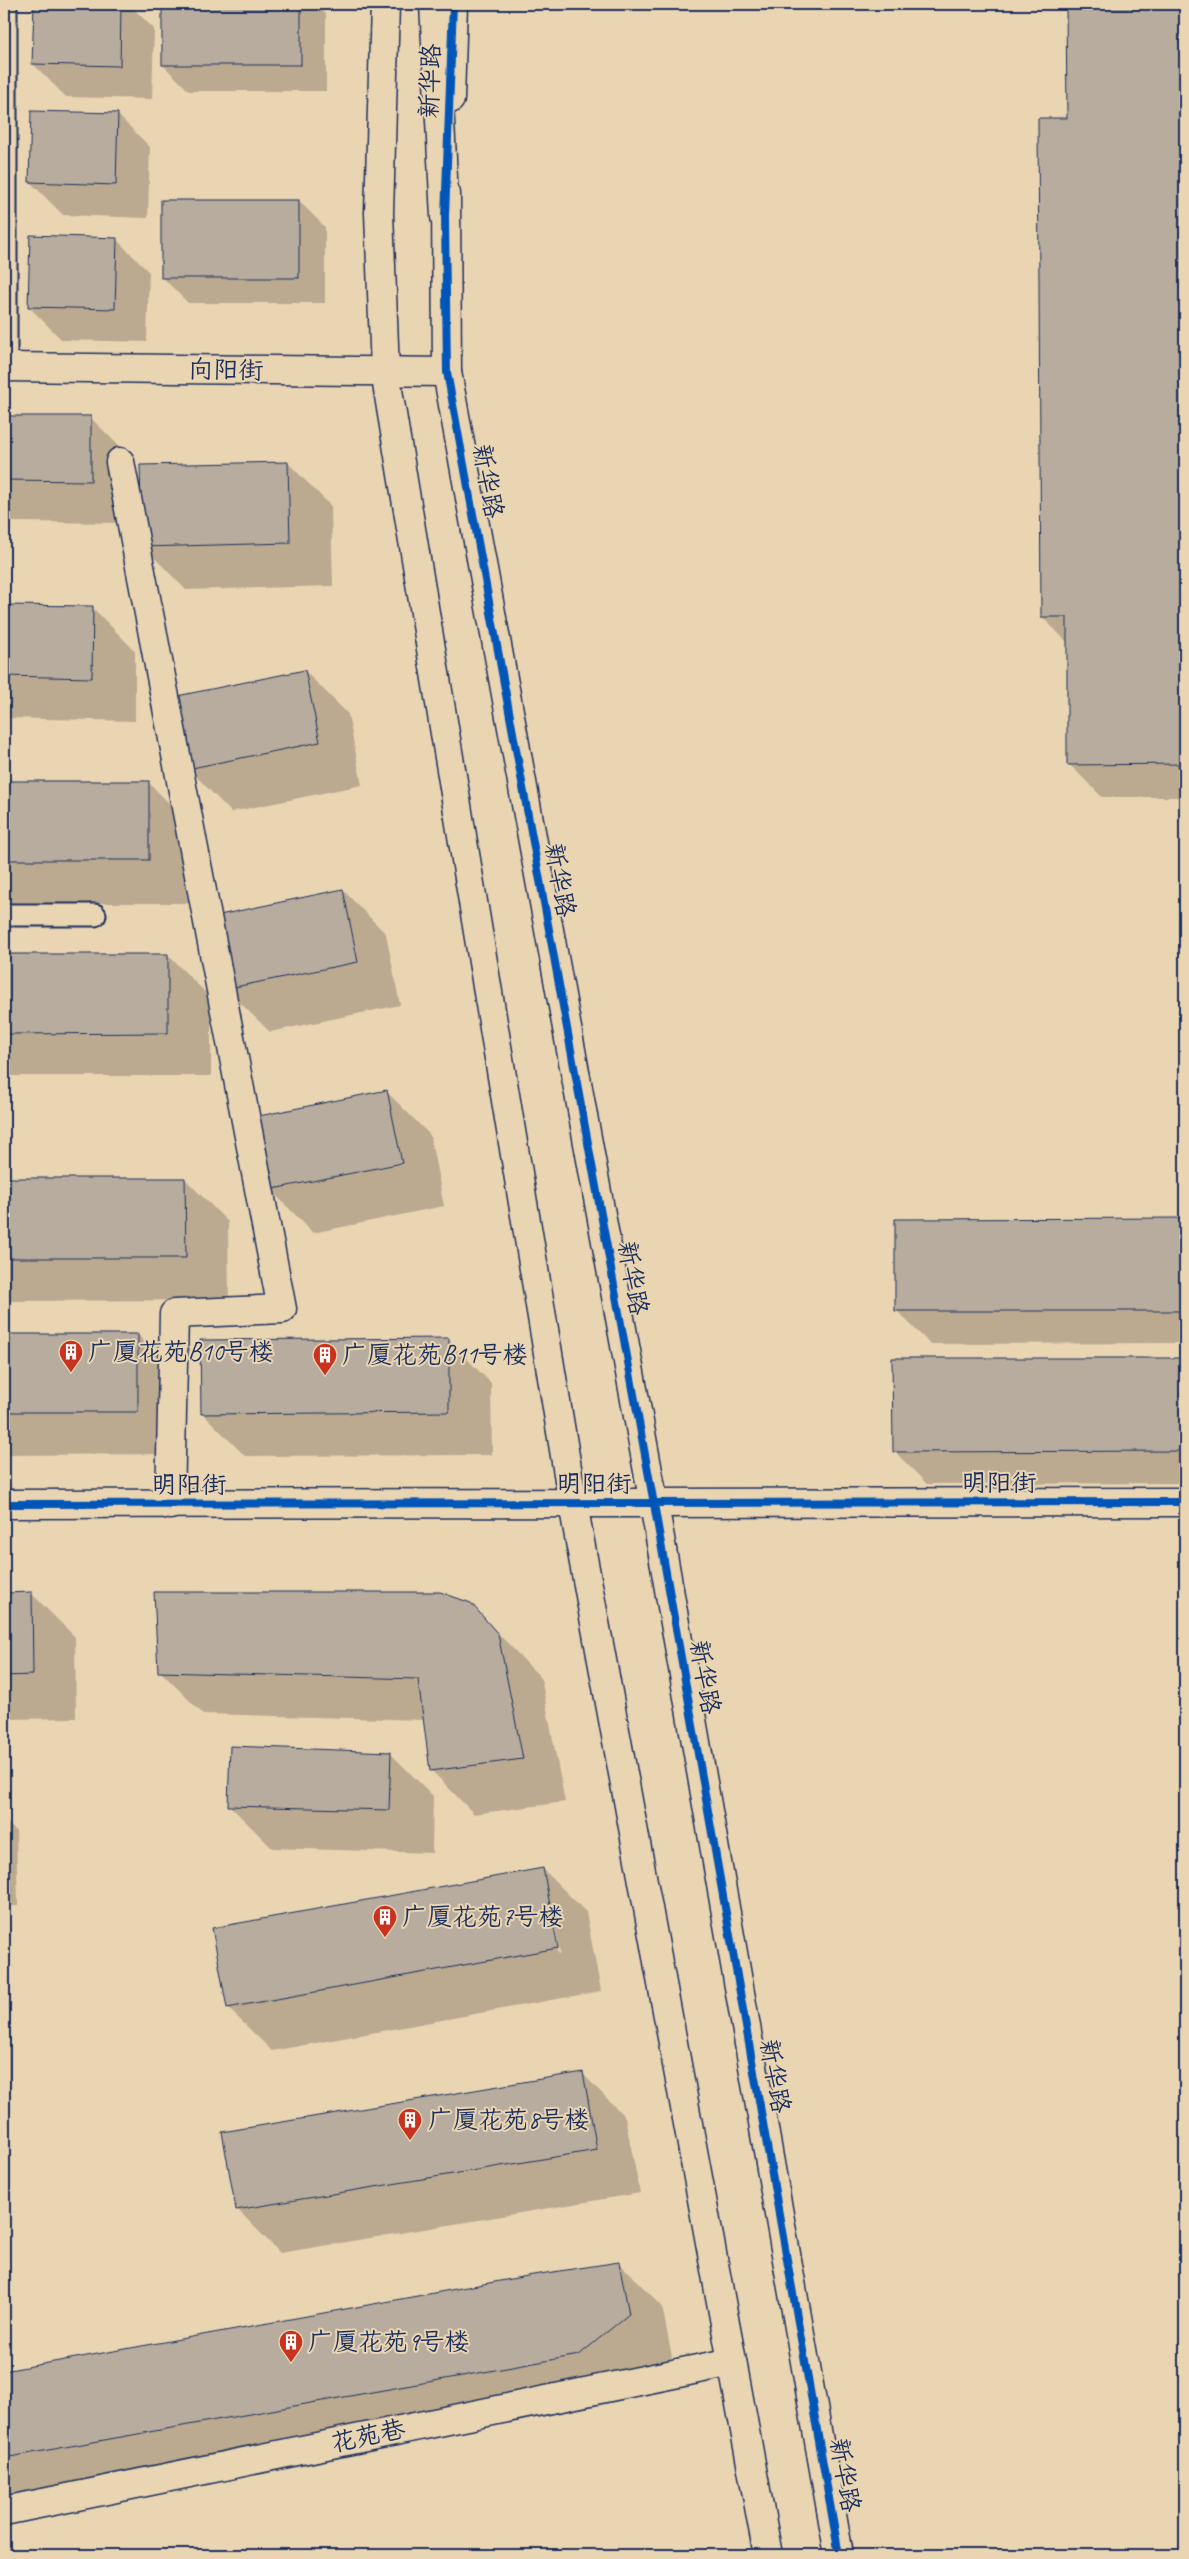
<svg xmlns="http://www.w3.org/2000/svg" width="1189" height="2559" viewBox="0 0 1189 2559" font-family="Caveat,'LXGW WenKai TC',sans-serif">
<rect width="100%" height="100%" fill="#ead5b3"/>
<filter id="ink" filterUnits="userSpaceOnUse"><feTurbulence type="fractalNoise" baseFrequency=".02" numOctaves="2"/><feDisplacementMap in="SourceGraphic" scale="10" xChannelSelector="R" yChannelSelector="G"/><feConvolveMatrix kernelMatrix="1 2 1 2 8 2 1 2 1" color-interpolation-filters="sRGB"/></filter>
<g filter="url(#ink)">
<!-- shadow -->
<g fill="#0003" fill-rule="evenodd">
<path d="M35,4H129L154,29L152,99L66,97L33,64Z"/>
<path d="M163,4H315L326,14V91H189L163,65Z"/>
<path d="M1067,4H1185V797H1102L1069,764L1068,643L1042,617L1068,119Z"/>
<path d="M117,114L150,147L148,218L63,215L30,182Z"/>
<path d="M299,201L325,227V303H188L162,277Z"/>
<path d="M116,239L149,272L147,342L62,340L29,307Z"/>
<path d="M4,417L91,418L134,461V523L4,522Z"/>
<path d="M288,463L331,506L333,586L186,590L143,546Z"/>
<path d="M4,606L92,607L135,651V721L4,718Z"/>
<path d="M305,671L348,714L362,785L231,812L188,768Z"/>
<path d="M4,782H148L191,825V903H4Z"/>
<path d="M343,890L386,934L400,1005L270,1032L226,989Z"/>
<path d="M4,955H168L211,998V1076H4Z"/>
<path d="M386,1091L430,1135L444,1206L313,1233L270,1189Z"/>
<path d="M4,1179H185L228,1222L229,1300L4,1301Z"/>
<path d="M1185,1219V1343L930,1344L897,1311L896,1220Z"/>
<path d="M138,1335L181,1379V1454L4,1455V1336Z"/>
<path d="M448,1340L491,1383L492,1455L245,1456L202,1413Z"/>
<path d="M1185,1359V1483L927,1484L894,1451L893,1360Z"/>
<path d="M4,1594H32L75,1637L76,1718L4,1719Z"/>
<path d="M470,1604L541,1678L565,1802L474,1814L431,1770L425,1720L203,1714L160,1671Z"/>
<path d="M390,1753L433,1796L432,1853L272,1848L229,1805Z"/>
<path d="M4,1820L16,1831L18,1906H4Z"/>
<path d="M543,1869L586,1912L601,1991L272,2051L228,2008L214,1929ZM551,1917H554L560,1954H558Z"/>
<path d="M4,2019L9,2024L10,2098H4Z"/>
<path d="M582,2073L625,2117L640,2193L280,2253L237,2209Z"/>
<path d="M4,2219L7,2223L9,2297H4Z"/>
<path d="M619,2263L662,2306L672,2357L622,2398L20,2505L4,2489V2373L533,2276Z"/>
</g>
<!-- building -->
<g fill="#b7ac9e" stroke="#1b2f5e">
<path d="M34,4H121L120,66L32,64Z"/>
<rect x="162" y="4" width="139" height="61"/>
<path d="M1066,4H1185V764L1067,765V617H1041L1038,118H1067Z"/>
<path d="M31,111L118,113L116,185L29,182Z"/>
<rect x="161" y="200" width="138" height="78"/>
<path d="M30,235L117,238L115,309L28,307Z"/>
<path d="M4,416H91V481L4,480Z"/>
<path d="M288,462L290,543L142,547L140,465Z"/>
<path d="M4,605L93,606L92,678L4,676Z"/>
<path d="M305,670L320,742L187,769L172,697Z"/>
<rect x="4" y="781" width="145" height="79"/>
<path d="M343,889L358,962L225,989L210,917Z"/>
<path d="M4,954H168V1033L4,1034Z"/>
<path d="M387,1090L402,1163L268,1190L254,1117Z"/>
<path d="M4,1178H185L186,1258H4Z"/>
<path d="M1185,1218V1311H895V1219Z"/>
<rect x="4" y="1334" width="134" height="78"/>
<path d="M449,1338V1412L201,1414L200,1340Z"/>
<path d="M892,1358H1185V1451L893,1452Z"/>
<path d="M32,1592L33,1675L4,1676V1593Z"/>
<path d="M154,1592H440L471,1603L498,1634L523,1759L430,1771L418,1679L158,1672Z"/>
<path d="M230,1746L391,1752L389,1810L228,1806Z"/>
<path d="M543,1868L558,1948L227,2008L212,1928Z"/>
<path d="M583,2072L597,2150L236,2210L222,2132Z"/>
<path d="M619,2262L629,2314L579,2355L4,2458V2371L533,2275Z"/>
</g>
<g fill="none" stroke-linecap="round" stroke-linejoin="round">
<defs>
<g id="service">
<path d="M6,4V367"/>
<path d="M4,915H95"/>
</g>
<g id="minor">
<path d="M4,367L447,372"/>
<path d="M120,462L282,1309L174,1314L170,1505"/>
<path d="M4,1504L1185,1502"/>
<path d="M4,2511L732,2362"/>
</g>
<g id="tertiary">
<path d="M385,4L379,213L385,372L573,1504L768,2555"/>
<path d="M450,99L453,4"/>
<path d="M446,194L447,372L654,1504L839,2555"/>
</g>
<path id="secondary" d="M434,4L445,217"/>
</defs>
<!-- service casing -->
<use href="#service" stroke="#1b2f5e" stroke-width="25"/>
<!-- minor casing -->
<use href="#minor" stroke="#1b2f5e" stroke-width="31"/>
<!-- tertiary casing -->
<use href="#tertiary" stroke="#1b2f5e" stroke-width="31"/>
<!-- secondary casing -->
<use href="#secondary" stroke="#1b2f5e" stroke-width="31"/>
<!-- service -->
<use href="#service" stroke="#ead5b3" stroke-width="21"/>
<!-- minor -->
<use href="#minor" stroke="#ead5b3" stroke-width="28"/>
<!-- tertiary -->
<use href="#tertiary" stroke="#ead5b3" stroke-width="28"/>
<!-- secondary -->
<use href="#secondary" stroke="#ead5b3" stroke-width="28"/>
<defs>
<g id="cycleway">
<path d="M453,4L445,217L447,372L654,1504L839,2555"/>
<path d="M4,1504L1185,1502"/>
</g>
</defs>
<!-- cycleway casing -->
<use href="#cycleway" stroke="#ead5b3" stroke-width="11"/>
<!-- cycleway -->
<use href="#cycleway" stroke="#0057b8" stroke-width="8"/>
</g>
</g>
<!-- icons -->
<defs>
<symbol id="building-pin" viewBox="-11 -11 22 30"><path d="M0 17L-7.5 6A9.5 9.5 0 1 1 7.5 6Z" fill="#c8321e" stroke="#ead5b3"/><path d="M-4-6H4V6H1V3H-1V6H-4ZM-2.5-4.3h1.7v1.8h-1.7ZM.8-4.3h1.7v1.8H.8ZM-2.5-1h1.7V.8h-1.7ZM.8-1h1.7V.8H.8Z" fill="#fff"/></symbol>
</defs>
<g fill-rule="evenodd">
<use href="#building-pin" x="57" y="1338" width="28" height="38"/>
<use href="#building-pin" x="311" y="1341" width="28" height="38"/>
<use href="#building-pin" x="371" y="1903" width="28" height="38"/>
<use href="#building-pin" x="396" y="2106" width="28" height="38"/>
<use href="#building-pin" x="277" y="2328" width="28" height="38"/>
</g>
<g text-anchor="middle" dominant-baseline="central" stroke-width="4" stroke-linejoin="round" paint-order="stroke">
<!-- street labels -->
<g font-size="25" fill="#1b2f5e" stroke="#ead5b3">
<text transform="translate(430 81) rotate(-88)">新华路</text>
<text transform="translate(226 370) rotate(1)">向阳街</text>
<text transform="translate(488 481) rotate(80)">新华路</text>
<text transform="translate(560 880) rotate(80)">新华路</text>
<text transform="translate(633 1278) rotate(80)">新华路</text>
<text x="999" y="1483">明阳街</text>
<text x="594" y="1484">明阳街</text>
<text x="189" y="1485">明阳街</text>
<text transform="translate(705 1677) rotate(80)">新华路</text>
<text transform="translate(775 2076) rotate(80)">新华路</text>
<text transform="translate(368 2436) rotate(-12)">花苑巷</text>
<text transform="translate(845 2475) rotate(80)">新华路</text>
</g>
<!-- poi labels -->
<g font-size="25" fill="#1b2f5e" stroke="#ead5b3" text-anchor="start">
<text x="88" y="1352">广厦花苑B10号楼</text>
<text x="342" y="1355">广厦花苑B11号楼</text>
<text x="402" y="1917">广厦花苑7号楼</text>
<text x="428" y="2120">广厦花苑8号楼</text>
<text x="308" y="2342">广厦花苑9号楼</text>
</g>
</g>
<!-- margin -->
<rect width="1189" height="2559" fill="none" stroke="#ead5b3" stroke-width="20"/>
<rect x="10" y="10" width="1169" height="2539" fill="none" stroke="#1b2f5e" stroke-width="2" filter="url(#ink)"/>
</svg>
